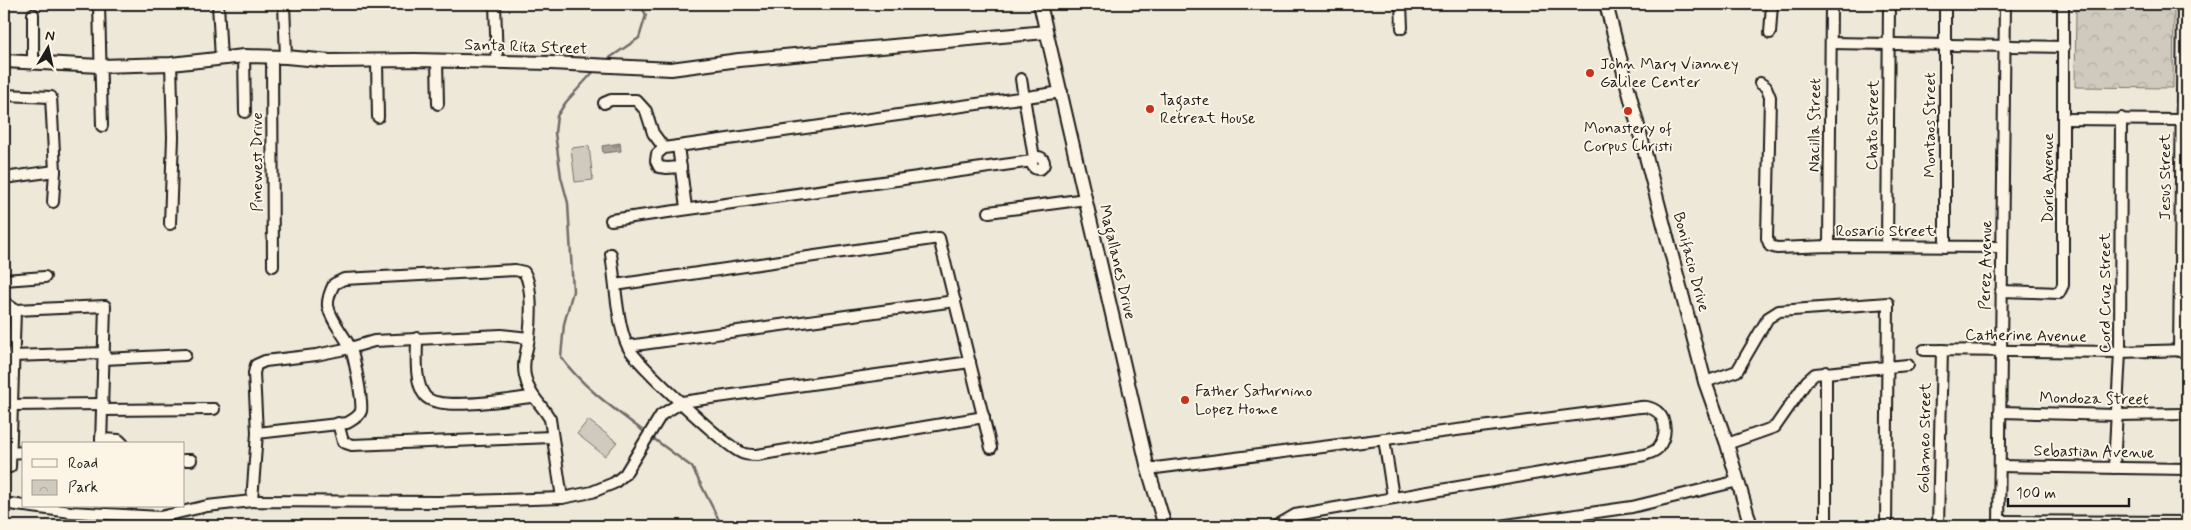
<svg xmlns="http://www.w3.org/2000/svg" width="2191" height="530" viewBox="0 0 2191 530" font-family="Mynerve,sans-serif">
<defs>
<pattern id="park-crowns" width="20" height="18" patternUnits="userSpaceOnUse" patternTransform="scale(1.25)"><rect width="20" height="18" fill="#cfcabd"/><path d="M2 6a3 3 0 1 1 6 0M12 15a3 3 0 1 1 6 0" fill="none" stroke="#b1ada2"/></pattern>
<pattern id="water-waves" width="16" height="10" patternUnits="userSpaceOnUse" patternTransform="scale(1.25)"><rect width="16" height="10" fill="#a7a299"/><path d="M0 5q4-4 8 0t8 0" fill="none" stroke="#87837c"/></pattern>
</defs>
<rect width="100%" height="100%" fill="#eee8d9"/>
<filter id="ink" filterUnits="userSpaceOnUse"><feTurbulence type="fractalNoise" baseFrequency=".02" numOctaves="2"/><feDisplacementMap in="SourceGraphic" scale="10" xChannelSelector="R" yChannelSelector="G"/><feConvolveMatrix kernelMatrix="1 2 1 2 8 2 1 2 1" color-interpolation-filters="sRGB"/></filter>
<g filter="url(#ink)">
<!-- grass -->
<g fill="#cfcabd" stroke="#76736c">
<path d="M589,146L593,180L575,182L571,148Z"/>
<path d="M588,420L617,442L605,456L577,434Z"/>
</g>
<!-- park -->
<path fill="url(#park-crowns)" stroke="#76736c" d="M2076,7L2174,8L2173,88L2075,87Z"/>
<!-- water -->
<path fill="url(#water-waves)" stroke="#6f6c67" d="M620,143L621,151L603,153L602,146Z"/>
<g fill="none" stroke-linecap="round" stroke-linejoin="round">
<!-- stream -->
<g stroke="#6f6c67" stroke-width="2.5">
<path d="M605,61L639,38L646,15L640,4"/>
<path d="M595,70L566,102L557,116L555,133L561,177L568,203L573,291L564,324L561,357C581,386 618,412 646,433"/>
<path d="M650,436L692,467L722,526"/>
</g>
<defs>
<g id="minor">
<path d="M99,4L102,126"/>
<path d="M218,4L221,59"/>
<path d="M284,4L286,57"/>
<path d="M495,4L497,62"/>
<path d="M1401,4L1402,28"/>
<path d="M33,14V63"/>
<path d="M1770,33L1772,4"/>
<path d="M1831,43L2064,47"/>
<path d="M244,56L245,112"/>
<path d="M272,57L273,266"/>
<path d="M377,61L378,117"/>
<path d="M437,61L438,104"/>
<path d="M1021,79L1034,158"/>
<path d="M1760,83L1766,87L1770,97L1767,238L1770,246L1777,248L1829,246L2001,247"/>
<path d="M4,95L51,97L55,171L53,202"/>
<path d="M604,103L611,100H636L646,111L653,133L664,148L1062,92"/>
<path d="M2064,119L2181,120"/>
<path d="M678,146L686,208"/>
<path d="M664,148L657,154L656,161L659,167L667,168L681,167"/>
<circle cx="1038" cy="163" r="6"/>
<path d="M4,178L55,171"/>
<path d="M989,212L1086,199"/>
<path d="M611,220L1032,161"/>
<path d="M170,224L173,137L171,64"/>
<path d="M1829,246L1831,4"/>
<path d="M1887,246L1889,4"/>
<path d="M1945,247V4"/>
<path d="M611,254C615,279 617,326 628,347C638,365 724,445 742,453C746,455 752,455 757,455L984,417"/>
<path d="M4,280L45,277"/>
<path d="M615,285L939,238L991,448"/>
<path d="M2001,291L2059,293L2063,285V4"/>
<path d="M4,302L15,310L105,306L101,444"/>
<path d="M417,338C417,355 414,382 425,396C438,412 511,399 532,397"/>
<path d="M628,346L955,301"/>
<path d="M1924,350L2120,352L2187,350"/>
<path d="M2179,351L2183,4"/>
<path d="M12,356L104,353"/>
<path d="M104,359L185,355"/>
<path d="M1705,382L1737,371L1768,318L1779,311L1888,303L1886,526"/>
<path d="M11,405L103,404"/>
<path d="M103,410L214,409"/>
<path d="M2000,412L2116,415L2187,414"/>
<path d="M338,423L343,442L352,445L552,437"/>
<path d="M257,433L347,423C352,420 359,417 361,411C363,402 354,355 350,347C343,333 331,321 328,306C327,298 331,290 334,284L344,279L515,270L524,272C533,286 531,321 529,338C527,351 522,362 525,376C529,396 541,403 550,419L562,498"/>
<path d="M101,439L119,440L123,444"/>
<path d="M1384,439L1393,497"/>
<path d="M1727,444L1775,427L1807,381L1815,374L1908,365"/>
<path d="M10,453L24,452"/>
<path d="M184,460H191"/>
<path d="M2000,466L2187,469"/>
<path d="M10,467L15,310"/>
<path d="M2114,468L2120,352L2121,118"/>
<path d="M1148,469L1631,408C1636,408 1642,406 1647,407C1667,411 1669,434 1658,448C1655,452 1649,453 1645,455L1295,515L1276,526"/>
<path d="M252,501L257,433L254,373L256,365L265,361L316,355L350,348L374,341L501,335L529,338"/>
<path d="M4,503L24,506"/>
<path d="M25,506L71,512L160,517L207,506L252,501L438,502L562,498L592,492L614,483L625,474L661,415L682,402L970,362"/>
<path d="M1999,521L2187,522"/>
<path d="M1499,526L1632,507L1738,481"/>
<path d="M1826,526V372"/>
<path d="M1938,526L1942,350"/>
<path d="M1999,526L2005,4"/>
</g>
<g id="tertiary">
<path d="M1040,4L1148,469L1165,526"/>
<path d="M1606,4L1705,382L1727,444L1751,526"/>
<path d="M4,61L100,66L171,64L244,56L286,57L330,61L415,60L551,63L671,69L739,60L1046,32"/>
</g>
</defs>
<!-- minor casing -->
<use href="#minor" stroke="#1c1c1c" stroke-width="14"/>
<!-- tertiary casing -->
<use href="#tertiary" stroke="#1c1c1c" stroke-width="16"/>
<!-- minor -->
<use href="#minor" stroke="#fcf5e5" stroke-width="10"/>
<!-- tertiary -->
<use href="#tertiary" stroke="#fcf5e5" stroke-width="12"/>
</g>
</g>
<!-- markers -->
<g fill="#c8321e" stroke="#fcf5e5" stroke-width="2">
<circle cx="1590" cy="73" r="5"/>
<circle cx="1150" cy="109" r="5"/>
<circle cx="1628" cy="111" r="5"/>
<circle cx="1185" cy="400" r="5"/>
</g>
<g text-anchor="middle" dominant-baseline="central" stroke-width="4" stroke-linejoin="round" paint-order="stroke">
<!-- street labels -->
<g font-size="16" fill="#1c1c1c" stroke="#fcf5e5">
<text transform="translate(526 47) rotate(2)">Santa Rita Street</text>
<text transform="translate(1815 125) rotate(-89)">Nacilla Street</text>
<text transform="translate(1873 125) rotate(-89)">Chato Street</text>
<text transform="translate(1930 125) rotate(-90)">Montaos Street</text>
<text transform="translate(257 162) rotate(-90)">Pinewest Drive</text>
<text transform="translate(2165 177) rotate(-90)">Jesus Street</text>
<text transform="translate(2048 178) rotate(-90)">Dorie Avenue</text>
<text x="1885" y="231">Rosario Street</text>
<text transform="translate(1117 262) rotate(77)">Magallanes Drive</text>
<text transform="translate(1691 262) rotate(75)">Bonifacio Drive</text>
<text transform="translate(1986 265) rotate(-89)">Perez Avenue</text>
<text transform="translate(2105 293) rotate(-90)">Cord Cruz Street</text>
<text transform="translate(2026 336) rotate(1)">Catherine Avenue</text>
<text transform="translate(2094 399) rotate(1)">Mondoza Street</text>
<text transform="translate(1925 438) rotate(-89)">Golameo Street</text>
<text transform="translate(2094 452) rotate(1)">Sebastian Avenue</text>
</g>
<!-- poi labels -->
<g font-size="16" fill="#1c1c1c" stroke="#fcf5e5" text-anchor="start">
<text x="1600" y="64">John Mary Vianney<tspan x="1600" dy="18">Galilee Center</tspan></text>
<text x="1160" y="100">Tagaste<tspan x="1160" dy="18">Retreat House</tspan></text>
<text x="1628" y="128" text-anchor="middle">Monastery of<tspan x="1628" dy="18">Corpus Christi</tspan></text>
<text x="1195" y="391">Father Saturnino<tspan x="1195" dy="18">Lopez Home</tspan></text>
</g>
</g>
<!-- margin -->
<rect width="2191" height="530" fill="none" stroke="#fcf5e5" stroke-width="20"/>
<rect x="10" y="10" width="2171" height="510" fill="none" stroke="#1c1c1c" stroke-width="2" filter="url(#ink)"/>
<!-- legend -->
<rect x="22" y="442" width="162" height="65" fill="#fcf5e5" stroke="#a29e95"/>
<rect x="32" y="459" width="25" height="8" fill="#fcf5e5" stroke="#a29e95"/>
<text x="68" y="468" font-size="15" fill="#1c1c1c">Road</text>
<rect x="32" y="480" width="25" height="15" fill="url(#park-crowns)" stroke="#a29e95"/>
<text x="68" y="492" font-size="15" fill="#1c1c1c">Park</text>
<!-- north arrow -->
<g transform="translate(48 48) rotate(9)" stroke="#fcf5e5" stroke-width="4" paint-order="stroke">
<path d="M0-4L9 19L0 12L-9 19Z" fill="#1c1c1c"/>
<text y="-8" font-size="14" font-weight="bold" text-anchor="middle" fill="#1c1c1c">N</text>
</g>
<!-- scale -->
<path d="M2008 498v8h121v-8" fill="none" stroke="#1c1c1c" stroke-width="2.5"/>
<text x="2016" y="498" font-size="15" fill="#1c1c1c" stroke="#fcf5e5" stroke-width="4" paint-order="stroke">100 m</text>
</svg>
